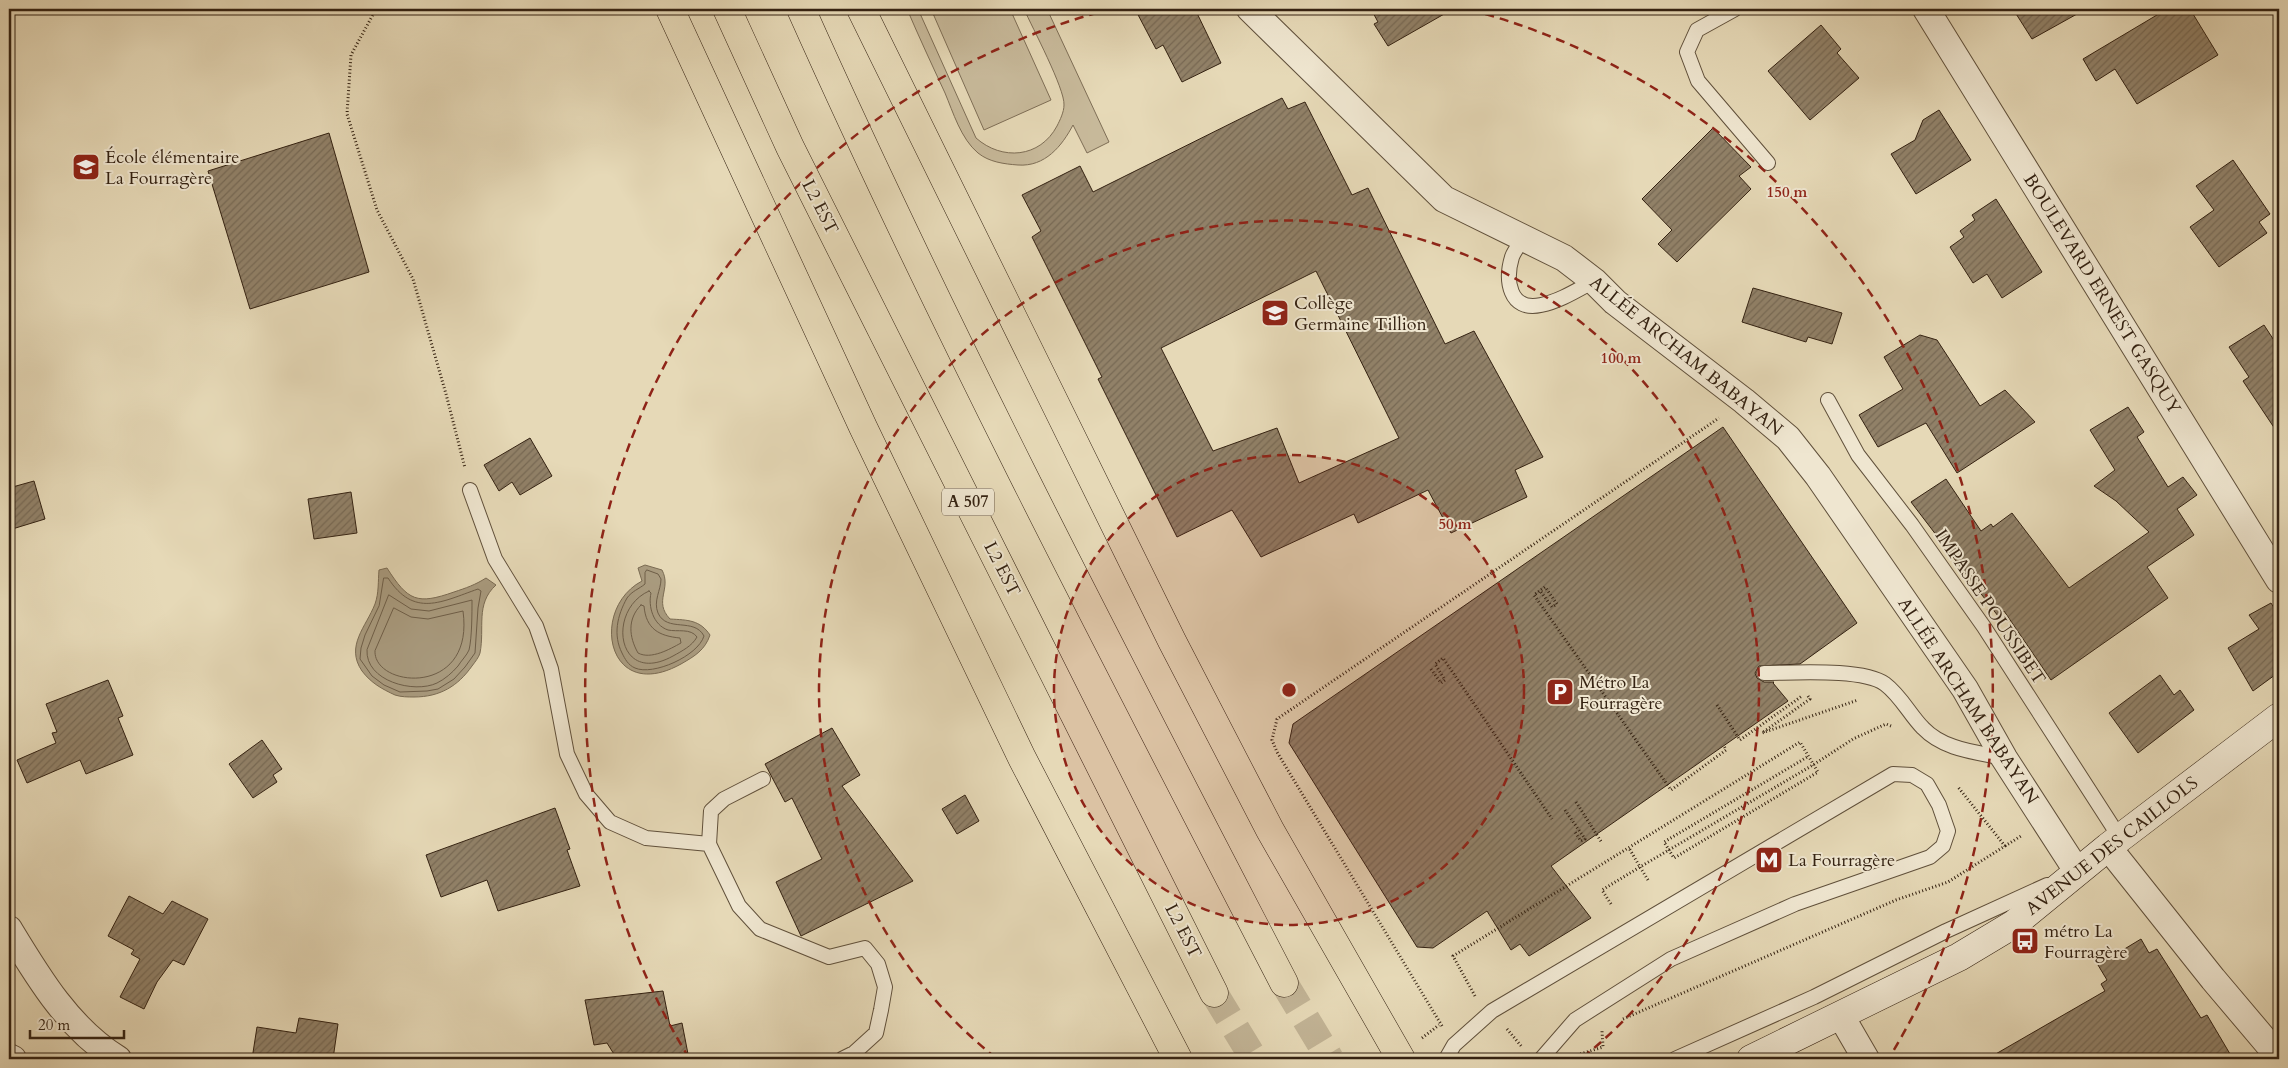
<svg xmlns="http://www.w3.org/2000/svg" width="2288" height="1068" viewBox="0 0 2288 1068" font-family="Cardo,serif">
<defs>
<pattern id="building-hatch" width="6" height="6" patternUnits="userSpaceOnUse" patternTransform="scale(1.25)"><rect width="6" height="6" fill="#918168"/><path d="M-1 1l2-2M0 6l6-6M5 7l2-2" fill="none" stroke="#776954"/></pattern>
</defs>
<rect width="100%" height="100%" fill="#e6d9b7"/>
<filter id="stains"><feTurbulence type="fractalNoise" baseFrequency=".004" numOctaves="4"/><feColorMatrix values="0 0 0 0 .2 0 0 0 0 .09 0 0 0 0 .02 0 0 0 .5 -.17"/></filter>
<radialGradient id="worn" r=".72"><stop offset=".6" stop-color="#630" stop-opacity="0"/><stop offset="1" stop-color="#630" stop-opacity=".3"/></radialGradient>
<!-- green -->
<g fill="#c8ba9b" stroke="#7e6e56">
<path d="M907,9H918L976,138C1002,161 1040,158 1057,126C1060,120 1064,112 1064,105C1065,89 1032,27 1024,9H1047L1109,142L1087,153L1073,125C1062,146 1045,167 1018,165C1004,164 989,162 978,153C961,139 953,112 945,93C932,65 919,37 907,9Z"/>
<path d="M931,9H1010L1051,100L984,130Z"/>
</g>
<!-- water -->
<g fill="#a99b7f" stroke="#7a6b53">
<path d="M645,565L662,570C672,589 653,601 670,619C688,620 700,620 710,635C705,650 695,656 681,664C607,705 589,609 642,581L638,568Z"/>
<path d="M387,568C408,601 417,605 454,592C466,588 475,585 486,578L496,585C475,604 485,628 480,653C479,657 475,662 472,666C458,686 440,697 414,697C408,697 401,697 395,695C382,689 371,683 362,671C345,646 366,627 375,604C379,593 378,581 379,570Z"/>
</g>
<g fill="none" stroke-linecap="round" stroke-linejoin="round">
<!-- shore -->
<g stroke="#6e5e48" stroke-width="1">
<path d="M647,570L658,574L661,579C661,590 653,601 658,613C667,633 694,617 704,636C698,656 653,676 635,668C628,665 625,659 622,653C613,635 617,616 627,598C632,591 639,589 645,584V573Z"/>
<path d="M384,578H388C414,618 441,602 478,589L481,591L478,608L475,653L465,667L454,679L438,689L427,691L400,692L384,685L372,676L360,659L361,648L365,635L379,606Z"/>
<path d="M649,591L651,593C648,606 653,625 668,630C677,632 691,628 697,637C692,646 682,651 673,656C617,687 606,610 649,591Z"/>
<path d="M389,595L411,609L429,611L472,600C472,612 472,638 469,650C467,655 461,661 458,666C452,673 445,679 437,683C414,694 365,681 367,650Z"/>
<path d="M641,605L644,606C646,629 659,636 680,638L681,643C670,649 651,660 638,653C629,637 627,619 641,605Z"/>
<path d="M394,608L411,617L428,619L463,611C475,698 373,688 375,651Z"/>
</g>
</g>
<!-- building -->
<g fill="url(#building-hatch)" stroke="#342212" fill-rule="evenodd">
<path d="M1135,9H1195L1221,63L1182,82L1163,45L1156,49Z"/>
<path d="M1371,9H1453L1388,46L1374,24L1378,22Z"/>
<path d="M2013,9H2086L2032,39Z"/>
<path d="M2167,9H2190L2218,55L2137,104L2115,69L2096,81L2083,59Z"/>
<path d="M1821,25L1841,49L1837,53L1859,78L1810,120L1768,71Z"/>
<path d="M1282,98L1288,109L1305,102L1352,195L1368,188L1445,344L1474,331L1543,457L1515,470L1527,497L1451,533L1428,490L1358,523L1354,514L1261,557L1232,510L1177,537L1098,379L1102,377L1032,237L1041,231L1022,195L1080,166L1093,192ZM1316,271L1399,438L1299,483L1277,428L1213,451L1161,348Z"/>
<path d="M1939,110L1971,160L1916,194L1891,154L1915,140L1923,120Z"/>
<path d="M1713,128L1751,167L1739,176L1751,189L1677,262L1658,244L1672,230L1642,199Z"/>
<path d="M329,133L369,272L250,309L208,171Z"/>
<path d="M2233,160L2270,214L2259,222L2267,233L2219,267L2190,227L2214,210L2196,186Z"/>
<path d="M1996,199L2042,272L2002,298L1987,274L1973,283L1950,247L1964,237L1960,231L1975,220L1972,215Z"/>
<path d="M1753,288L1842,313L1832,344L1808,337L1806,342L1742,322Z"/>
<path d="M2264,325L2279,348V435L2243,381L2249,377L2229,347Z"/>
<path d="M1920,335L1937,340L1980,406L2005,390L2035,422L1957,473L1926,423L1878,447L1859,415L1903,389L1884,357Z"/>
<path d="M2128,407L2144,432L2137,437L2168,487L2183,477L2197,495L2177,509L2194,535L2147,567L2168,598L2051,680L2004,611L1998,616L1911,502L1946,479L1981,531L1991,524L1993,527L2012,513L2069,588L2149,532L2116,501L2094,486L2115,470L2090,430Z"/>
<path d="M1723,427L1857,623L1800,664L1759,666L1755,673L1757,678L1764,682H1774L1773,683L1788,701L1551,866L1591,918L1529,956L1520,944L1511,950L1487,911L1433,948L1417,947L1289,743L1293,724Z"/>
<path d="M530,438L552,476L520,495L512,482L499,491L484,465Z"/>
<path d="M34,481L45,519L9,530V488Z"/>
<path d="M351,492L357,533L314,539L308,499Z"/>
<path d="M2271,603L2279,616V672L2253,691L2228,648L2259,629L2249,615Z"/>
<path d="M2160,675L2174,695L2180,690L2194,710L2138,753L2109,713Z"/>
<path d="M108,680L123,716L118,718L133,755L86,774L80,760L27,783L17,760L56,743L52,733L57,732L46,704Z"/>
<path d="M832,728L860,775L842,786L913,881L801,936L776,882L822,859L792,798L785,802L765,764Z"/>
<path d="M262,740L282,769L273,775L277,782L253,798L229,764Z"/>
<path d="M965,795L979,821L957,834L942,809Z"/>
<path d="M555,808L570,849L567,850L580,886L498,911L487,880L441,897L426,855Z"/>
<path d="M129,896L163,914L172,901L208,919L184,965L173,960L157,982L144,1009L120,997L140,959L131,954L134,950L108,936Z"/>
<path d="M2141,939L2149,953L2157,949L2201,1018L2207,1015L2233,1059H1987L2105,991L2101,984L2107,980L2098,965Z"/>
<path d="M663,991L670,1026L682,1023L688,1054L660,1059H617L607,1043L594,1045L585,1000Z"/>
<path d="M299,1018L338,1024L333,1059H252L257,1027L296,1033Z"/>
</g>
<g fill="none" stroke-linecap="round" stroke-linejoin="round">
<!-- highway-tunnel -->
<g stroke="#c2b496" stroke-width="28" stroke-dasharray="28 14" stroke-linecap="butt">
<path d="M1284,983L1330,1059"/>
<path d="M1214,993L1254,1059"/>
</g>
<defs>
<g id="lane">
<path d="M1735,9L1697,30L1687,52L1698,81L1768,163"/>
<path d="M1524,238C1520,244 1514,251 1512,257C1505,280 1509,312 1541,305C1560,301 1577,290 1594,281"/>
<path d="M1828,400L1858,455L1912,525L1984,627L2120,838"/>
<path d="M470,490L495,559L536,626L551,669L567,754L586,794L610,822L646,838L709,844L739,906L760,929L829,957L865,948L878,964L885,987L881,1010L876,1033L854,1053L842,1059"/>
<path d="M1764,673C1793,673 1863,668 1885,684C1901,696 1910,715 1923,728C1944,750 1976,752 2004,758"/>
<path d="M709,844L711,811L724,799L763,779"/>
<path d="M1446,1059L1454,1045L1492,1011L1893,774L1912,775L1927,784L1939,805L1948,831L1943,846L1930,857L1795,904L1671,959L1575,1020L1541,1059"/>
<path d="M1675,1059L1814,997L1946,931L2047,885"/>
</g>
<g id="street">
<path d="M1250,9L1444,199L1564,258L1594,281L1615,302L1744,401L1788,438L1818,476L1965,689L2004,758L2077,871"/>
<path d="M1926,9L2279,580"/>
<path d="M2108,847L2213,979L2279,1057"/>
<path d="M9,929C38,977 69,1029 118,1059"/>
<path d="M1841,1016L1866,1059"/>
<path d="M9,1057L13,1059"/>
</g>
<path id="secondary" d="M1751,1059L1959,957L2014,924L2108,847L2279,717"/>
<g id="highway">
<path d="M670,9L863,427L1022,758L1178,1059"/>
<path d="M727,9L790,147L1214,993"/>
<path d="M801,9C949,340 1117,661 1284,983"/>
<path d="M861,9L1172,641L1270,830L1401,1059"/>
</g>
</defs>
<!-- lane casing -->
<use href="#lane" stroke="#60503b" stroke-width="16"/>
<!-- street casing -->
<use href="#street" stroke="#60503b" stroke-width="28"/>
<!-- secondary casing -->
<use href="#secondary" stroke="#342212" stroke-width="29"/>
<!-- highway casing -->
<use href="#highway" stroke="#342212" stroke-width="29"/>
<!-- path -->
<g stroke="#342212" stroke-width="3" stroke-dasharray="1 2.5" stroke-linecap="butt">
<path d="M376,9L351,55L347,114L377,210L413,279L446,394L465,468"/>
<path d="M1541,592L1552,607L1557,604L1545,587L1534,595L1671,790L1726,750L1724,746"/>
<path d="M1431,669L1441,683L1445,680L1435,664L1443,658L1552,819"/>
<path d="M1808,696L1810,699L1762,733L1858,700"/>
<path d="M1717,705L1740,740L1802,696"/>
<path d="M1576,802L1602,843"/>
<path d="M1565,810L1585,839L1581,841L1575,832"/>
<path d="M2005,846L2021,836"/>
<path d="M1648,880L1640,867L1813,765L1853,739L1886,724L1891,726"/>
<path d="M1611,904L1602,890L1640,867L1629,848"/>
<path d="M1475,996L1453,956L1800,742C1806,752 1812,762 1818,772L1674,858L1664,842L1809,756"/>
<path d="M1623,1019L1896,900L1948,882L2005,846L1958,787"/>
<path d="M1442,1026L1277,752L1272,740L1277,719L1719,418"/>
<path d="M1507,1029L1522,1047"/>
<path d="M1422,1038L1439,1025"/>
<path d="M1577,1055L1603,1047L1602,1031"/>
</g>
<!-- lane -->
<use href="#lane" stroke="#efe6d0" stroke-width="14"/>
<!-- street -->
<use href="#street" stroke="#efe6d0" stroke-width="26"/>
<!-- secondary -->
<use href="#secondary" stroke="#efe6d0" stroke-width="28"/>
<!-- highway -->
<use href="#highway" stroke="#e6d9b7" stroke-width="28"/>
</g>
<!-- distance rings -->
<circle cx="1289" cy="690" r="235" fill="#8f2418" fill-opacity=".12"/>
<g fill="none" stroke="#8f2418" stroke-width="2.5" stroke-dasharray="9 6">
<circle cx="1289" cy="690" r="235"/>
<path d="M996 1058A470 470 0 1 1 1582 1058"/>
<path d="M689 1058A704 704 0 0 1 1107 10M1471 10A704 704 0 0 1 1889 1058"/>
</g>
<!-- icons -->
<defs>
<symbol id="school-square" viewBox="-11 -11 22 22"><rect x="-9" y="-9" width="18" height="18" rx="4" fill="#8f2418" stroke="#efe6d0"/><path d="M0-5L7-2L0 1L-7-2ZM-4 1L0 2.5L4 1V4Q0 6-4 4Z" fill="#fff"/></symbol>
<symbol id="parking-square" viewBox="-11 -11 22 22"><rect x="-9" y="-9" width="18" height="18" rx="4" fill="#8f2418" stroke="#efe6d0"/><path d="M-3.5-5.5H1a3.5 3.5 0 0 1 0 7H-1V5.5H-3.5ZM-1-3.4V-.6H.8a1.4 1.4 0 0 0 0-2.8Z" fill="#fff"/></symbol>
<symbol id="metro-square" viewBox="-11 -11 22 22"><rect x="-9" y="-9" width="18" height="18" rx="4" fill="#8f2418" stroke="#efe6d0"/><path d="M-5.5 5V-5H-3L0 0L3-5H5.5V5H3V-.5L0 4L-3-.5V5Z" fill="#fff"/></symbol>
<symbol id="bus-square" viewBox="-11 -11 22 22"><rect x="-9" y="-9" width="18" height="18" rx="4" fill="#8f2418" stroke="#efe6d0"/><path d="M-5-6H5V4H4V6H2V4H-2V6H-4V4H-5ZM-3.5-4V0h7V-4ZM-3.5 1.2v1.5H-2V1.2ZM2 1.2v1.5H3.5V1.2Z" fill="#fff"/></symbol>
</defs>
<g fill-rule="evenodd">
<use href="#school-square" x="70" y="151" width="32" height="32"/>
<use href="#school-square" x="1259" y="297" width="32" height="32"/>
<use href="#parking-square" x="1544" y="676" width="32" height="32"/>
<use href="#metro-square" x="1753" y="844" width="32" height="32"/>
<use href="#bus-square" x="2009" y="925" width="32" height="32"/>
</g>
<g text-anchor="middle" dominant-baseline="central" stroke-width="4" stroke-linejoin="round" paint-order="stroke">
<!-- shield labels -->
<rect fill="#efe6d0" stroke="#6c5d4b" stroke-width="1" x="942" y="488.5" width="52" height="27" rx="4"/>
<g font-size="16" font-weight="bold" fill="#342212">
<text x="968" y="502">A 507</text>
</g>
<!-- poi labels -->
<g font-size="18" fill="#342212" stroke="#efe6d0" text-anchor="start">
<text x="105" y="157">École élémentaire<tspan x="105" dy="21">La Fourragère</tspan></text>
<text x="1294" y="303">Collège<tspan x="1294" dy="21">Germaine Tillion</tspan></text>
<text x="1579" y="682">Métro La<tspan x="1579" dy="21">Fourragère</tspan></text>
<text x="1788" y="860">La Fourragère</text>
<text x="2044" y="931">métro La<tspan x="2044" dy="21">Fourragère</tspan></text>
</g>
<!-- street labels -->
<g font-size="18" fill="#342212" stroke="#efe6d0">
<text transform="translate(820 207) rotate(63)">L2 EST</text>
<text transform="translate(2102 294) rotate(58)">BOULEVARD ERNEST GASQUY</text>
<text transform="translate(1686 356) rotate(39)">ALLÉE ARCHAM BABAYAN</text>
<text transform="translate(1002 569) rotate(63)">L2 EST</text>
<text transform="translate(1990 607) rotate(56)">IMPASSE POUSSIBET</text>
<text transform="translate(1968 701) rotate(57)">ALLÉE ARCHAM BABAYAN</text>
<text transform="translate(2112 846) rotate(-38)">AVENUE DES CAILLOLS</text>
<text transform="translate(1183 931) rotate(63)">L2 EST</text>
</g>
</g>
<circle cx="1289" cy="690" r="8" fill="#8f2418" stroke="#efe6d0" stroke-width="2.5"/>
<g font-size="15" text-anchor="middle" font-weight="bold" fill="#8f2418" stroke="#efe6d0" stroke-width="4" stroke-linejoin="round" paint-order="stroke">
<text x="1787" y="197">150 m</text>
<text x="1621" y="363">100 m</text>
<text x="1455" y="529">50 m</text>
</g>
<!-- margin -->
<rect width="2288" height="1068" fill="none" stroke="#e6d9b7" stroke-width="30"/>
<rect x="10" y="10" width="2268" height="1048" fill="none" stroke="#342212" stroke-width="2.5"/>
<rect x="15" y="15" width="2258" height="1038" fill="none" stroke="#342212"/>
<!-- scale -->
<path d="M30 1030v8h94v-8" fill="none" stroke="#342212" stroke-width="2.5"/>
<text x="38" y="1030" font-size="15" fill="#342212" stroke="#efe6d0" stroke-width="4" paint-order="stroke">20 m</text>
<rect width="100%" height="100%" filter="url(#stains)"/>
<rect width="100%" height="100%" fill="url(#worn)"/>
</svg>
